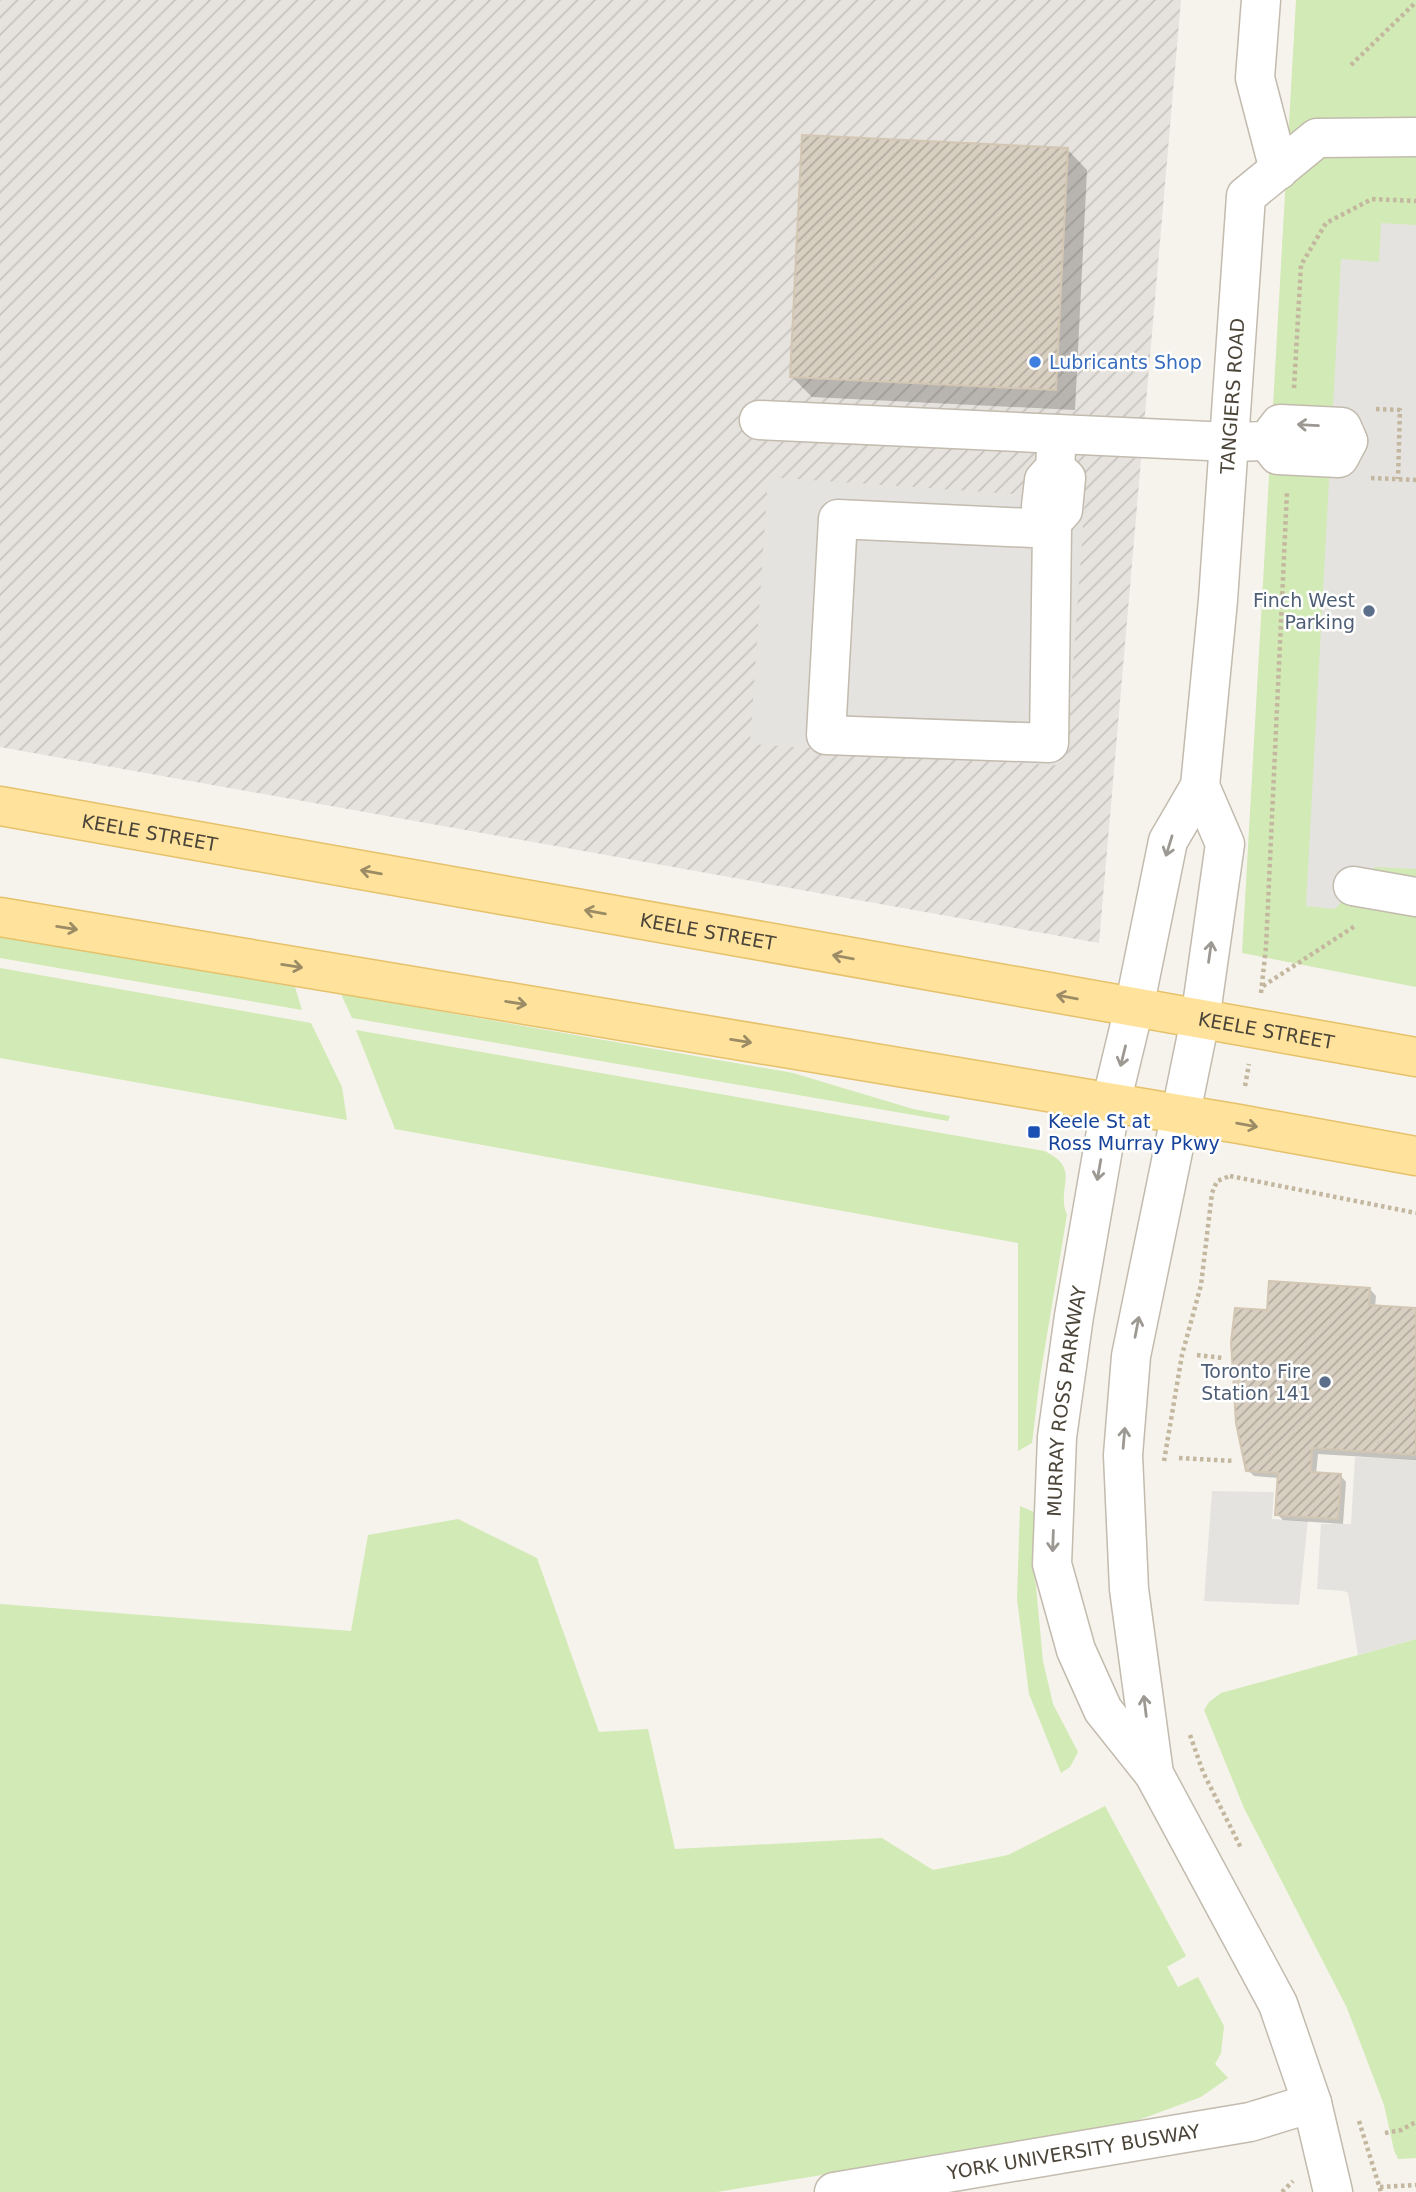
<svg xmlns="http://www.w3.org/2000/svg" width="1416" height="2192" viewBox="0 0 1416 2192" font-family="'DejaVu Sans',sans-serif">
<defs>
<pattern id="industrial-furrows" width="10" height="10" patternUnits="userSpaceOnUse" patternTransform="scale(1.75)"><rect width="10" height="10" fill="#e6e2dd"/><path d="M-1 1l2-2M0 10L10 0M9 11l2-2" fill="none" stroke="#c7c3be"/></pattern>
<pattern id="building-hatch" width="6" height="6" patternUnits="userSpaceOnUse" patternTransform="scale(1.75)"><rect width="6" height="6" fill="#d8cfc1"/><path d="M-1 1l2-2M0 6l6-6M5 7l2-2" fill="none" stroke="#b1aa9e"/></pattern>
</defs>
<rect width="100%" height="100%" fill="#f6f3ec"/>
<!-- industrial -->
<path fill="url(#industrial-furrows)" d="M0,0H1181L1099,943L0,747Z"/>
<!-- green -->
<g fill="#d2eab5">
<path d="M1296,0H1416V987L1242,953Z"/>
<path d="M0,935L295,987L302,1010L0,958Z"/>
<path d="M0,968L311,1023L342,1087L347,1120L0,1058Z"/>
<path d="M341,994L793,1073L913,1109L950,1116L948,1121L352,1018Z"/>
<path d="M356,1030L1044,1151C1083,1169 1055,1187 1067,1215L1040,1377L1032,1443L1018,1451V1243L395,1129Z"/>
<path d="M1020,1506L1034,1512L1035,1576L1043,1661L1053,1704L1078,1752L1070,1767L1061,1773L1029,1694L1017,1599Z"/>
<path d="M458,1519L537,1558L599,1732L648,1729L675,1849L882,1838L933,1870L1008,1855L1105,1806L1186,1956L1167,1967L1178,1987L1198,1977L1224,2026L1221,2053L1215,2064L1228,2078L1201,2097L1122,2126L717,2192H0V1604L351,1631L368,1535Z"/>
<path d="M1416,1639V2158L1398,2159L1394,2150L1384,2105L1347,2008L1244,1808L1204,1710L1209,1702L1221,1693Z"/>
</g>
<!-- parking -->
<g fill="#e5e3e0">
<path d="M1381,223L1416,225V869L1375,867L1335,909L1306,906L1341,259L1379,262Z"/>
<path d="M768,477L1085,499L1066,766L750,744Z"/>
<path d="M1355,1457L1416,1459V1639L1358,1655L1348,1593L1344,1591L1317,1589L1321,1524H1351Z"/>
<path d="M1212,1491L1274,1492L1272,1519L1308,1521L1299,1605L1204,1601Z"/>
</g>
<!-- shadow -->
<g fill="#0003">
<path d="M1067,149L1087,170L1075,410L812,397L792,377Z"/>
<path d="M1370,1289L1376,1296L1375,1307L1416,1309V1460L1318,1454L1316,1474L1340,1475L1346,1482L1343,1524L1283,1520L1277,1514L1279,1478L1254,1476L1248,1470L1269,1312Z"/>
</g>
<!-- building -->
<g fill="url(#building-hatch)" stroke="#d3c7b4" stroke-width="2">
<path d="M802,135L1068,148L1056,390L790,377Z"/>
<path d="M1269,1281L1370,1288L1369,1305L1416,1308V1455L1312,1448L1311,1472L1341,1474L1338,1519L1275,1515L1278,1473L1246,1471L1236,1423L1231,1342L1235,1308L1267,1310Z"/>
</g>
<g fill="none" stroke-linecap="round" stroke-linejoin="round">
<defs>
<g id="minor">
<path d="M1261,0L1255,78L1279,170"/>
<path d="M759,420L1230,442L1267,441L1280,424L1342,427L1348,441"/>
<path d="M1267,441L1278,455L1339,458L1348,441"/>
<path d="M1055,468L1066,478L1063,510L1052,522L1041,506L1044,480L1055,468L1057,434"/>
<path d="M1052,522V529L1049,743L826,735L838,519L1052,529"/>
<path d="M1353,886L1416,897"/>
<path d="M1154,1774L1129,1589L1123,1455L1131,1356L1200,1020L1225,844L1200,786"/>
<path id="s1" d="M834,2192L1250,2122L1312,2103"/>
<path id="s2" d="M1333,2192L1312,2103L1278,2004L1154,1774L1103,1710L1076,1650L1052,1564L1057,1437L1074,1316L1111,1103L1134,1008L1168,841L1200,786L1218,600L1246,196L1317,138L1416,137"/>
</g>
<g id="major">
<path id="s3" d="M0,806L1416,1057"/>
<path d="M0,917L1239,1124L1416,1156"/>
</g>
</defs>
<!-- minor casing -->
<use href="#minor" stroke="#c2bbae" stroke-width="41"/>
<!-- major casing -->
<use href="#major" stroke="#e6c16a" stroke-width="41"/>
<!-- path -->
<g stroke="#c4b79f" stroke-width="4.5" stroke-dasharray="3.5 3.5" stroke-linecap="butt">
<path d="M1351,65L1416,2"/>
<path d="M1294,388L1301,265L1326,223L1372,199L1416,201"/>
<path d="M1376,409L1400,410L1398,479"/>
<path d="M1371,478L1416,480"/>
<path d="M1263,986L1355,926"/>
<path d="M1261,993L1266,947L1287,491"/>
<path d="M1245,1086L1249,1064"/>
<path d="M1230,1176L1416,1213"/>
<path d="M1197,1355L1223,1358"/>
<path d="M1179,1458L1234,1461"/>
<path d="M1164,1461L1182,1355L1201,1285L1212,1193L1217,1181L1230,1176"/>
<path d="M1190,1735L1203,1772L1241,1848"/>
<path d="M1359,2121L1381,2192"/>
<path d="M1385,2133L1401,2130L1416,2122"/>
<path d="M1380,2187L1416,2185"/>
<path d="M1282,2192L1293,2181"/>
</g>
<!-- minor -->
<use href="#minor" stroke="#fff" stroke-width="38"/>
<!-- major -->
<use href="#major" stroke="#ffe39c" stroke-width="38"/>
</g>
<!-- one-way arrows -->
<defs><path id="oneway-shaft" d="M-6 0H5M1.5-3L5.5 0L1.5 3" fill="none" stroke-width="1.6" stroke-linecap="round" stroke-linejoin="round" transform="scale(1.75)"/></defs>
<g stroke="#9c9892">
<use href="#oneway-shaft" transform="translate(1308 425) rotate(-177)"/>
<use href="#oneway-shaft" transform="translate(1169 846) rotate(107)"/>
<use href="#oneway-shaft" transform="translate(1210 952) rotate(-82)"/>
<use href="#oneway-shaft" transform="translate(1123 1056) rotate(104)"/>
<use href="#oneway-shaft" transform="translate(1099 1170) rotate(100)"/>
<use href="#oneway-shaft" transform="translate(1137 1327) rotate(-79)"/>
<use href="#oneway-shaft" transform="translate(1124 1438) rotate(-85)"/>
<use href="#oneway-shaft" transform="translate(1053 1541) rotate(92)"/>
<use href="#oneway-shaft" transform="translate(1145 1706) rotate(-97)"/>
</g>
<g stroke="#9c8c66">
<use href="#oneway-shaft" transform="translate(371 872) rotate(-170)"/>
<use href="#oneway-shaft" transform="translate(595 912) rotate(-170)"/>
<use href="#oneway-shaft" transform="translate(67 928) rotate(9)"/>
<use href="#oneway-shaft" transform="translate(843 957) rotate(-170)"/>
<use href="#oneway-shaft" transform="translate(292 966) rotate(9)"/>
<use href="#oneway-shaft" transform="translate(1067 997) rotate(-170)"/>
<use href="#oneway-shaft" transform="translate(516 1003) rotate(9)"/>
<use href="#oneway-shaft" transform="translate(741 1041) rotate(9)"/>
<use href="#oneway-shaft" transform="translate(1247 1125) rotate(10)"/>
</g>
<!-- markers -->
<circle fill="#3f7fe0" stroke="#fff" stroke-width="2.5" cx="1035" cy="362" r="7"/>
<g fill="#5c6f8a" stroke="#fff" stroke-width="2.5">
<circle cx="1369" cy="611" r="7"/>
<circle cx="1325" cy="1382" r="7"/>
</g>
<rect fill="#1a4fb4" stroke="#fff" stroke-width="2.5" x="1027" y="1125" width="14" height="14" rx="3.5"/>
<g text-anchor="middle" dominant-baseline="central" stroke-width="5" stroke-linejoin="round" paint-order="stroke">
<!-- shop labels -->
<g font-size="19" fill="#366cbe" stroke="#fff" text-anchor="start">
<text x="1049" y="362">Lubricants Shop</text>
</g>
<!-- street labels -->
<g font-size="19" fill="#4b4439" stroke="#fff">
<text stroke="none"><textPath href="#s2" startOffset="1883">TANGIERS ROAD</textPath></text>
<text stroke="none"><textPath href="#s3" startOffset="152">KEELE STREET</textPath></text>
<text stroke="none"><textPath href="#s3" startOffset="719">KEELE STREET</textPath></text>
<text stroke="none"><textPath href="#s3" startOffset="1286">KEELE STREET</textPath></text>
<text stroke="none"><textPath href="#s2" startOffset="858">MURRAY ROSS PARKWAY</textPath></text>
<text stroke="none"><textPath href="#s1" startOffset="243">YORK UNIVERSITY BUSWAY</textPath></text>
</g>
<!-- service labels -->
<g font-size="19" fill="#4e5e75" stroke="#fff" text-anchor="end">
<text x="1355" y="600">Finch West<tspan x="1355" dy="22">Parking</tspan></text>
<text x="1311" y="1371">Toronto Fire<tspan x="1311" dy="22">Station 141</tspan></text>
</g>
<!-- transit labels -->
<g font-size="19" fill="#164399" stroke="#fff" text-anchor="start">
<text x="1048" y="1121">Keele St at<tspan x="1048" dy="22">Ross Murray Pkwy</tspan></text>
</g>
</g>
</svg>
